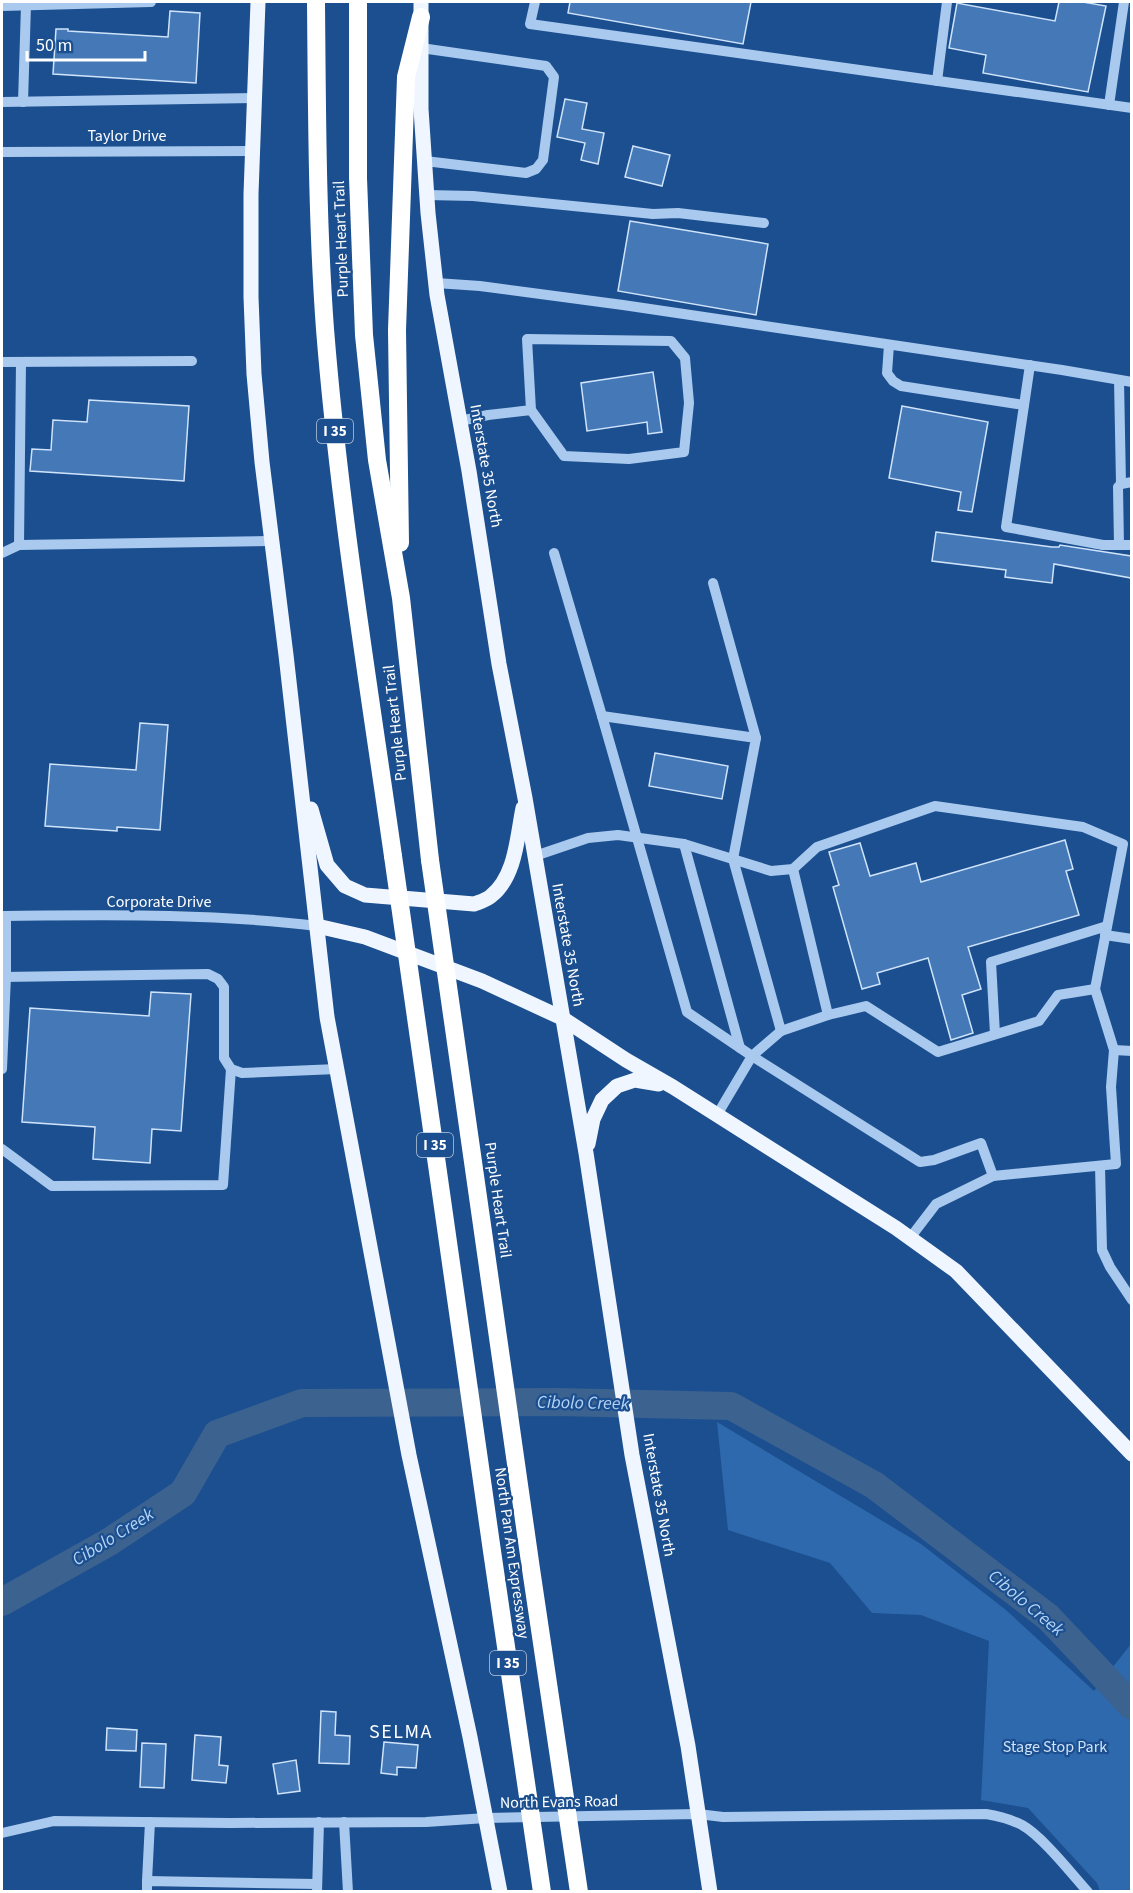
<svg xmlns="http://www.w3.org/2000/svg" width="1133" height="1893" viewBox="0 0 1133 1893" font-family="'Source Sans 3',sans-serif">
<rect width="100%" height="100%" fill="#1b4f8f"/>
<!-- green -->
<path fill="#2e69ad" d="M717,1422L921,1544L1006,1610L1094,1691L1131,1644V1891H1100L1097,1883L1028,1808L981,1800L989,1641L921,1615L872,1613L830,1563L728,1530Z"/>
<g fill="none" stroke-linecap="round" stroke-linejoin="round">
<!-- river -->
<path stroke="#3c6290" stroke-width="28" d="M2,1602L109,1542L183,1493L217,1434L302,1403L558,1402L731,1406L874,1485L1048,1617L1132,1706"/>
</g>
<!-- building -->
<g fill="#4478b7" stroke="#cfe3fa" stroke-width="1.5">
<path d="M570,2H751L743,44L568,13Z"/>
<path d="M1059,2H1083L1106,6L1088,92L983,73L986,55L949,48L957,3L1055,21Z"/>
<path d="M170,11L200,13L196,83L53,74L56,29H68V31L168,37Z"/>
<path d="M565,99L587,103L582,129L604,133L598,164L581,160L585,143L557,137Z"/>
<path d="M633,146L670,155L662,186L625,177Z"/>
<path d="M630,221L768,244L756,315L618,291Z"/>
<path d="M653,372L662,432L648,434L647,422L587,431L581,383Z"/>
<path d="M89,400L189,406L184,481L30,471L32,449L51,450L53,420L87,422Z"/>
<path d="M902,406L988,422L972,512L958,510L961,492L889,478Z"/>
<path d="M936,532L1052,547H1059L1060,545L1131,556V578L1054,564L1052,583L1005,577L1006,570L932,561Z"/>
<path d="M140,723L168,725L160,830L117,827V831L45,826L50,764L136,770Z"/>
<path d="M655,753L728,766L722,799L649,786Z"/>
<path d="M1065,840L1073,869L1066,871L1079,915L968,947L981,989L962,995L973,1033L951,1040L928,958L877,973L880,984L862,989L833,887L839,885L829,852L860,843L870,876L916,863L921,882Z"/>
<path d="M151,992L191,994L181,1131L152,1129L150,1163L93,1159L95,1127L22,1122L30,1008L149,1016Z"/>
<path d="M321,1711L336,1712L335,1735L350,1736L349,1764L319,1763Z"/>
<path d="M107,1728L137,1730L136,1751L106,1750Z"/>
<path d="M195,1735L221,1737L219,1765L228,1766L226,1783L192,1780Z"/>
<path d="M384,1742L418,1745L416,1768L397,1767V1775L381,1773Z"/>
<path d="M142,1743L166,1744L164,1788L140,1787Z"/>
<path d="M296,1760L300,1791L278,1794L273,1764Z"/>
</g>
<g fill="none" stroke-linecap="round" stroke-linejoin="round">
<!-- minor -->
<g stroke="#a9c9ee" stroke-width="10">
<path d="M535,2L530,24L1132,108"/>
<path d="M2,6L151,2"/>
<path d="M421,48L546,66L554,77L543,160L536,169L526,173L425,161"/>
<path d="M937,81L947,2"/>
<path d="M2,102L255,98"/>
<path d="M23,102L26,5"/>
<path d="M1109,105L1124,2"/>
<path d="M2,152L253,151"/>
<path d="M427,195L473,196L653,214L678,213L764,223"/>
<path d="M436,283L480,286L623,305L1062,370L1132,382"/>
<path d="M889,345L887,373L893,381L901,386L1024,405"/>
<path d="M2,362L192,361"/>
<path d="M1030,365L1006,527L1103,545H1132"/>
<path d="M1119,380L1121,484"/>
<path d="M460,421L488,415L531,410L527,339L671,341L685,358L689,403L684,452L629,459L564,456L531,410"/>
<path d="M19,545L21,362"/>
<path d="M1119,545L1118,487L1121,484L1132,482"/>
<path d="M2,553L19,545L272,541"/>
<path d="M554,553L602,716"/>
<path d="M713,583L756,738"/>
<path d="M684,844L740,1048"/>
<path d="M535,856L588,838L618,835L684,844L771,871L793,869L817,847L935,806L1083,827L1123,844L1095,989L1114,1050L1111,1087L1116,1164L993,1176"/>
<path d="M793,869L828,1015"/>
<path d="M2,916C107,915 212,913 317,926"/>
<path d="M1105,935L1132,939"/>
<path d="M2,977L208,974L218,979L224,987V1058L231,1069L242,1073L337,1069"/>
<path d="M781,1031L733,859L756,738L602,716L687,1012L752,1056L920,1162L934,1160L981,1143L993,1176L936,1204L910,1238"/>
<path d="M995,1034L991,962L1107,926"/>
<path d="M1114,1050L1132,1051"/>
<path d="M2,1069L6,976V916"/>
<path d="M717,1115L752,1056L781,1031L828,1015L866,1006L938,1052L1039,1021L1058,995L1095,989"/>
<path d="M2,1149L52,1186L223,1185L231,1069"/>
<path d="M1100,1166L1102,1250L1110,1267L1132,1300"/>
<path d="M344,1822L348,1892"/>
<path d="M2,1833L54,1821L230,1823L426,1822L486,1818L698,1814L723,1817L986,1814C999,1816 1010,1819 1022,1825C1042,1836 1071,1873 1088,1892"/>
<path d="M147,1881L150,1822"/>
<path d="M147,1892V1881L317,1884"/>
<path d="M317,1892L319,1822"/>
</g>
<!-- major -->
<g stroke="#f0f6ff" stroke-width="15">
<path d="M258,2L251,194V297L254,374L262,462L286,655L327,1017L409,1455L470,1737L500,1892"/>
<path d="M421,2V109L428,213L437,295L469,471L499,664L525,798L586,1153L632,1455L688,1746L710,1892"/>
<path d="M311,809L327,865L345,886L365,895L474,904C479,902 487,900 491,896C516,876 517,837 523,808"/>
<path d="M317,926L365,937L482,981L562,1018L626,1060L673,1087L896,1228L956,1271L1132,1454"/>
<path d="M588,1144L593,1119L602,1100L617,1086L635,1080L659,1084"/>
</g>
<!-- highway -->
<g stroke="#fff" stroke-width="18">
<path d="M316,2C317,111 317,220 325,329C339,505 368,681 393,856"/>
<path d="M358,2V178L364,335L377,460L401,598L430,860"/>
<path d="M400,543L397,330L406,77L421,17"/>
</g>
<!-- highway-bridge -->
<g stroke="#fff" stroke-width="18">
<path d="M393,856C443,1201 490,1547 542,1892"/>
<path d="M430,860L531,1569L579,1892"/>
</g>
</g>
<g text-anchor="middle" dominant-baseline="central" stroke-width="4.5" stroke-linejoin="round" paint-order="stroke">
<!-- shield labels -->
<g fill="#1b4f8f" stroke="#bbcadd" stroke-width="1.5">
<rect x="317" y="419" width="36" height="24" rx="4.5"/>
<rect x="417" y="1133" width="36" height="24" rx="4.5"/>
<rect x="490" y="1651" width="36" height="24" rx="4.5"/>
</g>
<g font-size="15" font-weight="bold" fill="#fff">
<text x="335" y="431">I 35</text>
<text x="435" y="1145">I 35</text>
<text x="508" y="1663">I 35</text>
</g>
<!-- street labels -->
<g font-size="16" fill="#fff" stroke="#1b4f8f">
<text x="127" y="136">Taylor Drive</text>
<text transform="translate(341 239) rotate(-92)">Purple Heart Trail</text>
<text transform="translate(486 466) rotate(80)">Interstate 35 North</text>
<text transform="translate(395 723) rotate(-96)">Purple Heart Trail</text>
<text x="159" y="902">Corporate Drive</text>
<text transform="translate(568 945) rotate(80)">Interstate 35 North</text>
<text transform="translate(498 1200) rotate(82)">Purple Heart Trail</text>
<text transform="translate(659 1495) rotate(80)">Interstate 35 North</text>
<text transform="translate(512 1553) rotate(82)">North Pan Am Expressway</text>
<text transform="translate(559 1802) rotate(-1)">North Evans Road</text>
</g>
<!-- park labels -->
<g font-size="16" fill="#cfe3fa" stroke="#1b4f8f">
<text x="1055" y="1747">Stage Stop Park</text>
</g>
<!-- water labels -->
<g font-size="18" font-style="italic" fill="#b5d3f5" stroke="#1b4f8f">
<text transform="translate(583 1403) rotate(1)">Cibolo Creek</text>
<text transform="translate(113 1537) rotate(-32)">Cibolo Creek</text>
<text transform="translate(1026 1603) rotate(40)">Cibolo Creek</text>
</g>
<!-- quarter labels -->
<g font-size="20" letter-spacing="1.5" fill="#fff" stroke="#1b4f8f">
<text x="401" y="1732">SELMA</text>
</g>
</g>
<!-- border -->
<rect width="1133" height="1893" fill="none" stroke="#ffffff" stroke-width="6"/>
<!-- scale -->
<path d="M27 51v9h118v-9" fill="none" stroke="#ffffff" stroke-width="3"/>
<text x="36" y="51" font-size="18" fill="#ffffff" stroke="#1b4f8f" stroke-width="4.5" paint-order="stroke">50 m</text>
</svg>
